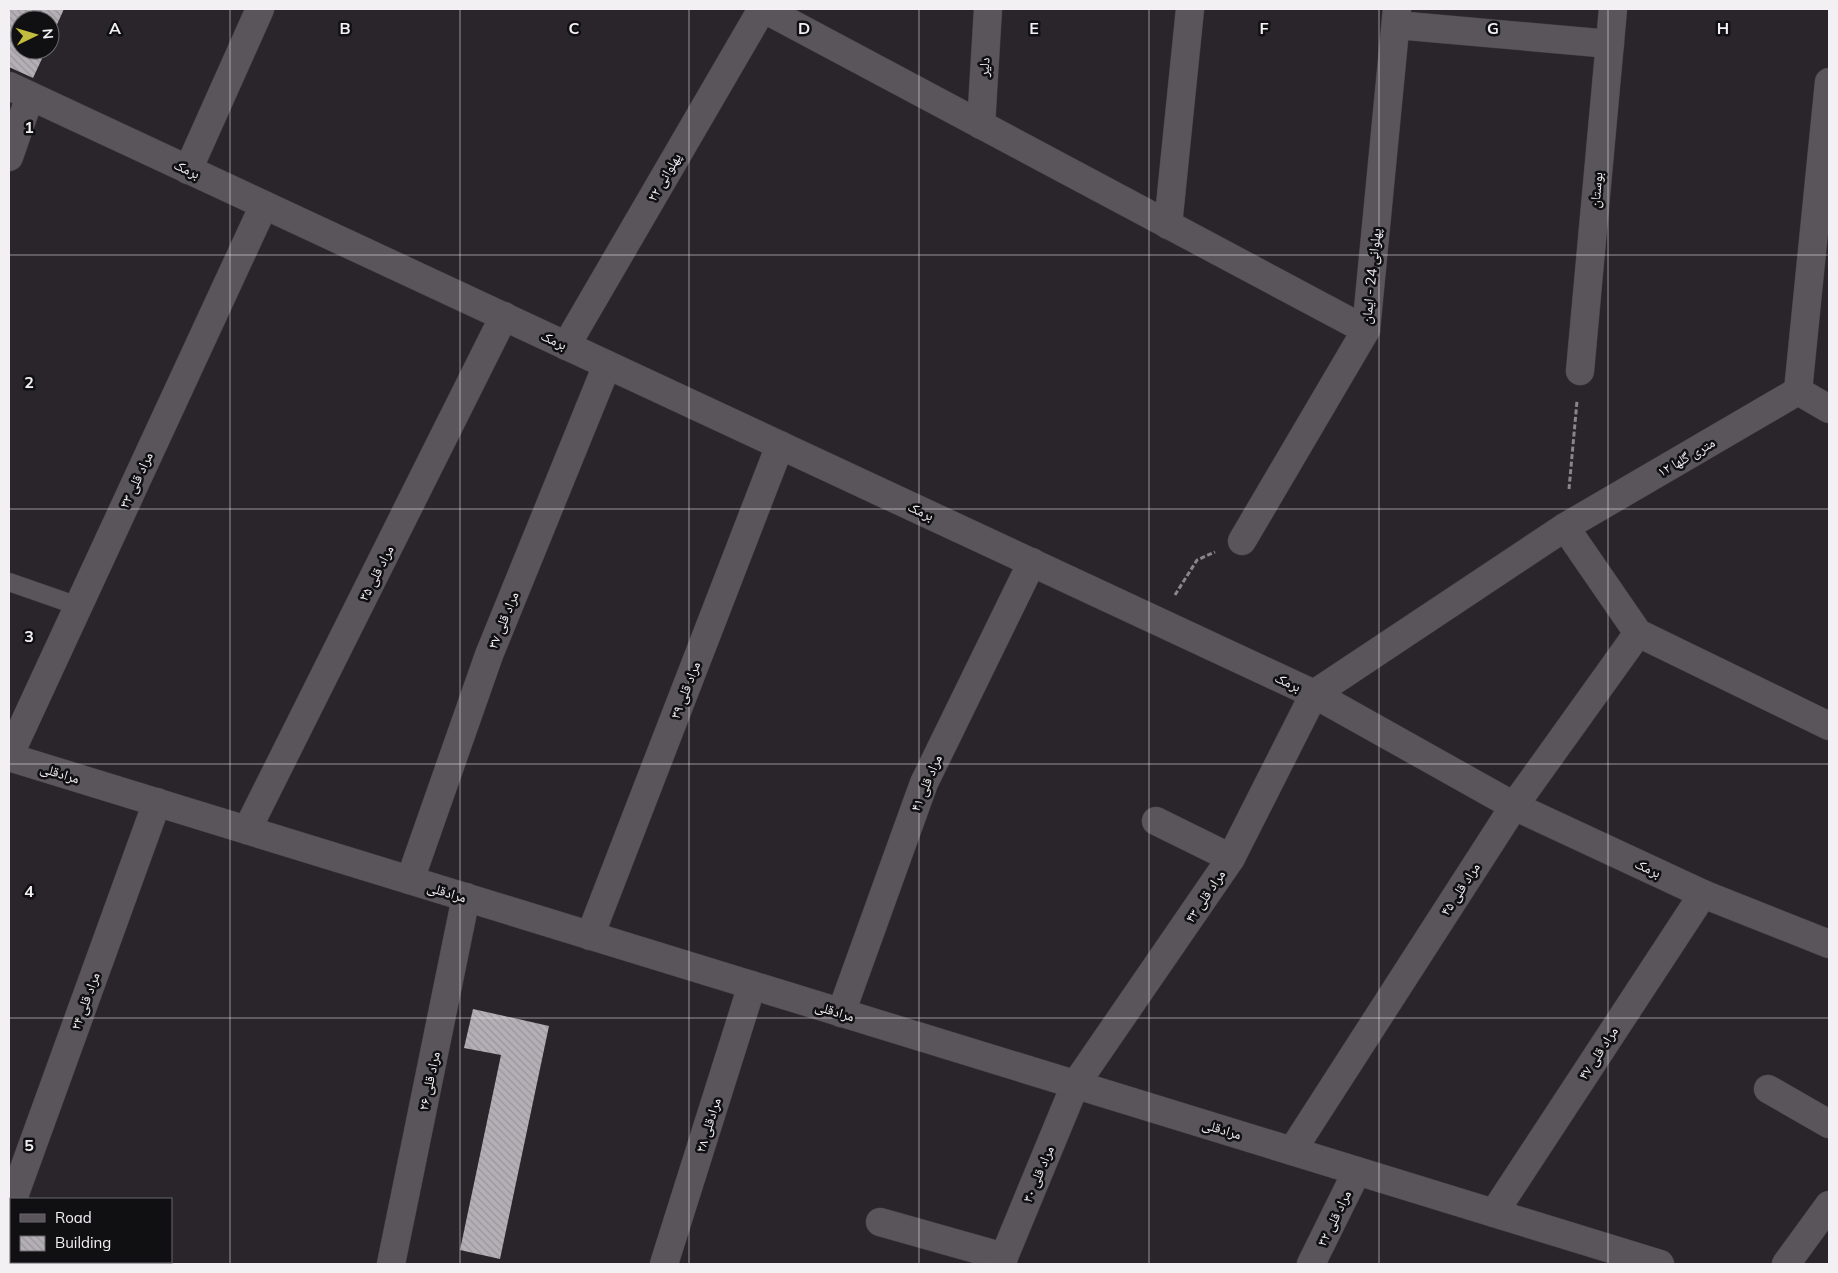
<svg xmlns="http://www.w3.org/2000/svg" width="1838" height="1273" viewBox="0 0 1838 1273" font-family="Mulish,'Noto Naskh Arabic',sans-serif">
<defs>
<pattern id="building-back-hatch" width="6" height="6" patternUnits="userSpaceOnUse" patternTransform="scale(1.25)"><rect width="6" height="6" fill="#b4afb6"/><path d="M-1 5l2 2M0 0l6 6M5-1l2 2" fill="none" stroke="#99959b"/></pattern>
</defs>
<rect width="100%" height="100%" fill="#29252a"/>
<!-- building -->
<g fill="url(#building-back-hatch)">
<path d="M9,9H64L50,40V20H20V50H46L33,78L9,67Z"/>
<path d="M473,1009L549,1026L500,1259L460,1250L501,1055L464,1048Z"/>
</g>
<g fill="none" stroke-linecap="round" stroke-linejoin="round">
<defs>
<path id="lane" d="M9,582L78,606"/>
<g id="street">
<path d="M764,9L1366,330"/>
<path d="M1396,25L1610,44"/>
<path d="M9,86L1314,694L1514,806L1703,894L1829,944"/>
<path d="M981,125L988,9"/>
<path d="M9,157L30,96"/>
<path d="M188,170L260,9"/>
<path d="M1168,225L1190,9"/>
<path d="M566,346L762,9"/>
<path d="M1580,371L1613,9"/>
<path d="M1798,391L1829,409"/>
<path d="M1565,527L1638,633L1829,726"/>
<path d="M1242,541L1366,330L1397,9"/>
<path d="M9,756L264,205"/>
<path d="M1156,821L1231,858"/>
<path d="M247,830L504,316"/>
<path d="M410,880L489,655L607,365"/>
<path d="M590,936L780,445"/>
<path d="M841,1013L924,783L1032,562"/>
<path d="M1768,1089L1829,1124"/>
<path d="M1292,1151L1514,806L1638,633"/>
<path d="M13,1199L157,802"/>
<path d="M1494,1213L1703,894"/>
<path d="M880,1222L1004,1257"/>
<path d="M664,1264L752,985"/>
<path d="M1001,1264L1075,1085L1231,858L1314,694L1565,527L1798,391L1829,82"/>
<path d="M1311,1264L1357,1171"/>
<path d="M1786,1264L1829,1205"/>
</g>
<g id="secondary">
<path d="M9,757L1660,1264"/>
<path d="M391,1264L466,897"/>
</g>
</defs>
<!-- lane casing -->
<use href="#lane" stroke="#434044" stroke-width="19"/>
<!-- street casing -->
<use href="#street" stroke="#434044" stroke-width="29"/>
<!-- secondary casing -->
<use href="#secondary" stroke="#434044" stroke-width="29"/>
<!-- path -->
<g stroke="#89858a" stroke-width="3" stroke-dasharray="5 2.5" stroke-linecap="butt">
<path d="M1569,489L1577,401"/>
<path d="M1175,595L1197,560L1215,552"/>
</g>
<!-- lane -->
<use href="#lane" stroke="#59555a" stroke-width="18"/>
<!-- street -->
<use href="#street" stroke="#59555a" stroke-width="28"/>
<!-- secondary -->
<use href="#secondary" stroke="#59555a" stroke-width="28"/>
</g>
<!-- grid -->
<path fill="none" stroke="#f3f0f4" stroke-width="1" stroke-opacity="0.55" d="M230,9V1264M460,9V1264M689,9V1264M919,9V1264M1149,9V1264M1379,9V1264M1608,9V1264M9,255H1829M9,509H1829M9,764H1829M9,1018H1829"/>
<g text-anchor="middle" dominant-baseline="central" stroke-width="5" stroke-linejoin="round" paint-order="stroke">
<!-- street labels -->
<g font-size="14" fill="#f3f0f4" stroke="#100f11">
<text transform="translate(984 67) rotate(-86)">دلیر</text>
<text transform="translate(187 169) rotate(25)">برمک</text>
<text transform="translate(664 177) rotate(-60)">پهلوانی ۲۲</text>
<text transform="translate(1596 190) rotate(-85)">بوستان</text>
<text transform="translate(1371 276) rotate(-84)">پهلوانی 24 - ایمان</text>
<text transform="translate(554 340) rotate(25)">برمک</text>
<text transform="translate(1686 457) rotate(-30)">۱۲ متری گلها</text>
<text transform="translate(136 480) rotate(-65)">مراد قلی ۳۳</text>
<text transform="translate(921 511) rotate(25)">برمک</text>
<text transform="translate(376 573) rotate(-63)">مراد قلی ۳۵</text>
<text transform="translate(503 620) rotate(-68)">مراد قلی ۳۷</text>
<text transform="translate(1288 682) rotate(25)">برمک</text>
<text transform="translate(685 690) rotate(-69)">مراد قلی ۳۹</text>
<text transform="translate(60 773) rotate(17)">مرادقلی</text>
<text transform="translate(926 783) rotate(-67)">مراد قلی ۴۱</text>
<text transform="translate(1648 868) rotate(25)">برمک</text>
<text transform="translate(1460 889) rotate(-57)">مراد قلی ۴۵</text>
<text transform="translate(447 892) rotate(17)">مرادقلی</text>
<text transform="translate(1205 896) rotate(-56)">مراد قلی ۴۳</text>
<text transform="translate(85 1001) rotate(-70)">مراد قلی ۲۴</text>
<text transform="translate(835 1011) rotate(17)">مرادقلی</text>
<text transform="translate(1598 1053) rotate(-57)">مراد قلی ۴۷</text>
<text transform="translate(429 1081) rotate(-78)">مراد قلی ۲۶</text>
<text transform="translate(708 1125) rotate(-73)">مرادقلی ۲۸</text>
<text transform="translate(1222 1129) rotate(17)">مرادقلی</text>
<text transform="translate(1038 1174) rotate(-67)">مراد قلی ۳۰</text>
<text transform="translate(1334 1218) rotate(-64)">مراد قلی ۳۲</text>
</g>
</g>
<g font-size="16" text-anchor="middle" font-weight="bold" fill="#f3f0f4" stroke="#100f11" stroke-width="5" stroke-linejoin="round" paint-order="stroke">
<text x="115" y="34">A</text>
<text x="345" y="34">B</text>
<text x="574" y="34">C</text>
<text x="804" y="34">D</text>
<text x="1034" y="34">E</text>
<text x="1264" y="34">F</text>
<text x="1493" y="34">G</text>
<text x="1723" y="34">H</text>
<text x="29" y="133">1</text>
<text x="29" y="388">2</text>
<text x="29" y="642">3</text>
<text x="29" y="897">4</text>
<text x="29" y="1151">5</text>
</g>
<!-- border -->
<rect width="1838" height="1273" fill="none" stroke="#f3f0f4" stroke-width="20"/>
<!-- legend -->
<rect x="10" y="1198" width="162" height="65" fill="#100f11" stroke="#6b696c"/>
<rect x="20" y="1214" width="25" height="8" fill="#59555a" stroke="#6b696c"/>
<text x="55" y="1223" font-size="15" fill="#f3f0f4">Road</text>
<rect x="20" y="1236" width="25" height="15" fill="url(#building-back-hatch)" stroke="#6b696c"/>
<text x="55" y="1248" font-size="15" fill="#f3f0f4">Building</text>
<!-- north arrow -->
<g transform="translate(35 35) rotate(85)"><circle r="24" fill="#100f11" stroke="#6b696c"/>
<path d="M0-4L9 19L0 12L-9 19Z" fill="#c2bd3f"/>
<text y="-8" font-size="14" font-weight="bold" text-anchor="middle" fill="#f3f0f4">N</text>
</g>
</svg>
